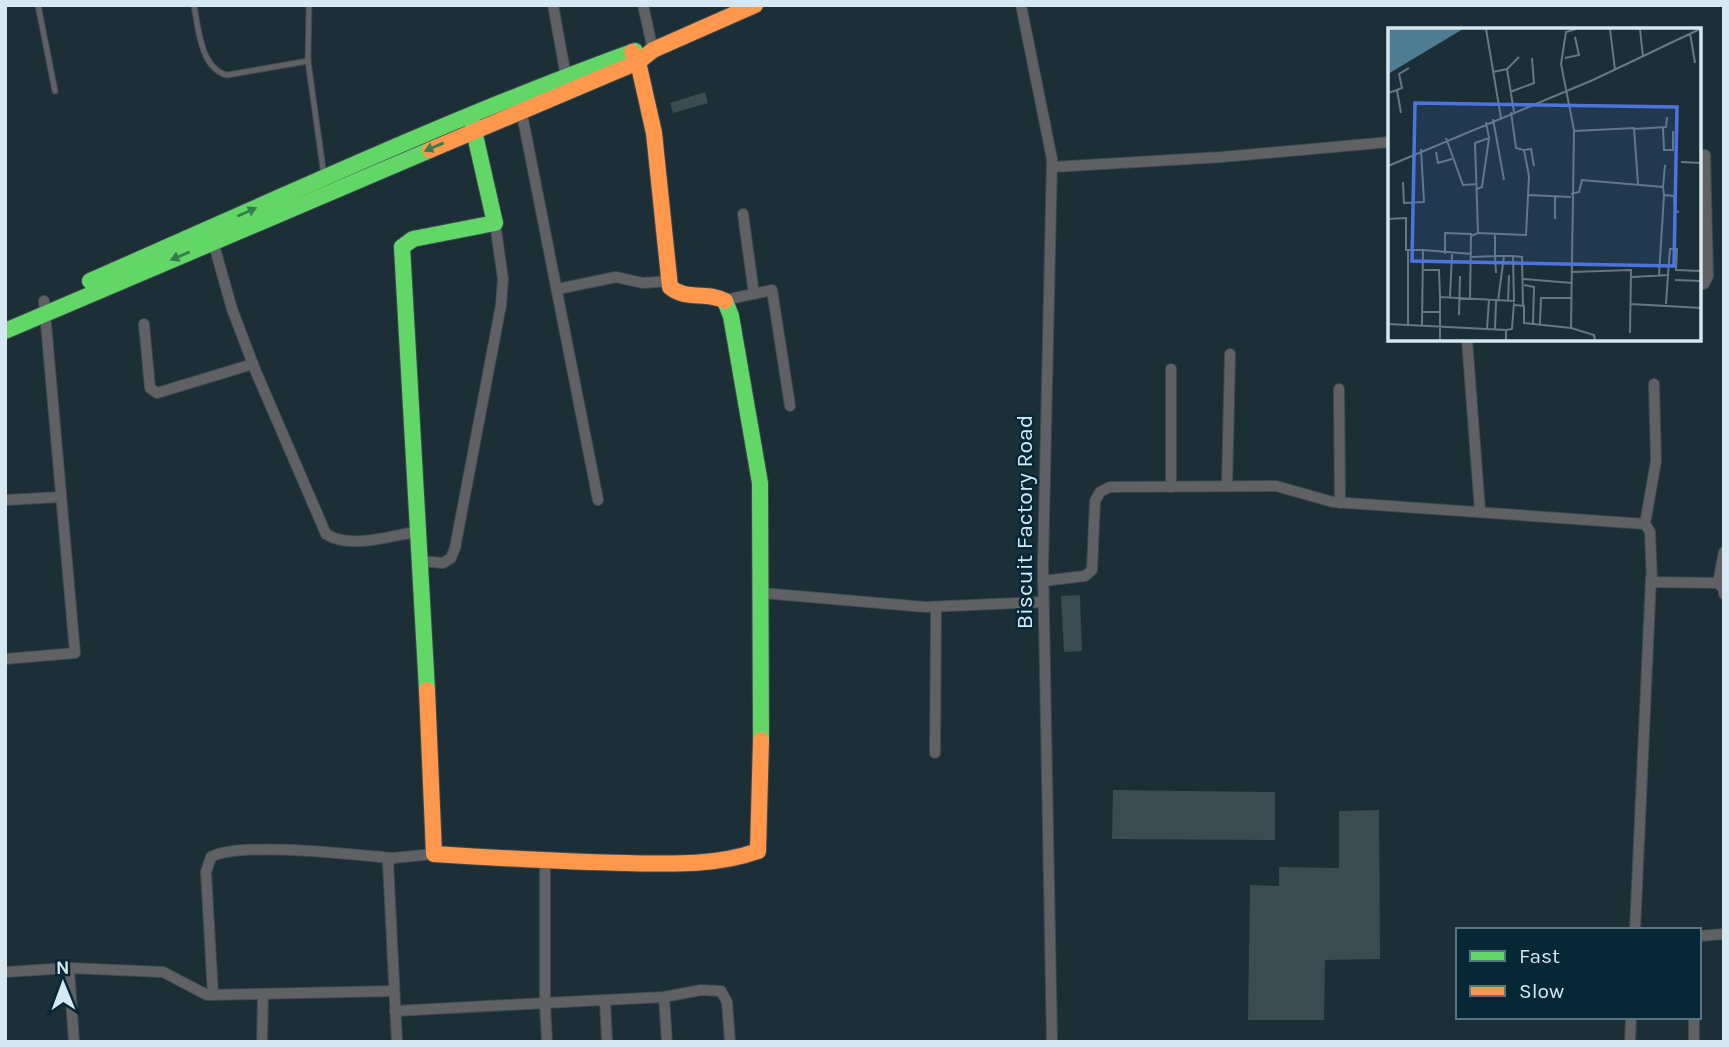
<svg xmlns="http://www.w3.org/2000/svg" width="1729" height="1047" viewBox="0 0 1729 1047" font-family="Karla,sans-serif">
<rect width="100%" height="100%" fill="#1c2e36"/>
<!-- building -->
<g fill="#3c4b52">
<path d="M705,92L708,103L673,113L670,103Z"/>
<path d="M1080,595L1082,651L1064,652L1061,596Z"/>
<path d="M1113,790L1275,792V840L1112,839Z"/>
<path d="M1379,810L1380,959L1325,960L1324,1020H1248L1250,885L1279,886V867L1339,868V811Z"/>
</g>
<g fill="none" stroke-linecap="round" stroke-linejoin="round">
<defs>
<g id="lane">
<path d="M38,5L55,91"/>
<path d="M194,5C198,28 201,69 227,75L308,61"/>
<path d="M309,5L308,61L324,176"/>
</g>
<g id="street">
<path d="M553,5L567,82"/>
<path d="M643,5L653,50"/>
<path d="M1021,5L1052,159L1043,565L1052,1042"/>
<path d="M521,109L598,500"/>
<path d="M1052,167L1222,157L1390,142"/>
<path d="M743,214L754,294"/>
<path d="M212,238L232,309L256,372L326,534C350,550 393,535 420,531"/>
<path d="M1699,284H1704L1708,276L1705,155"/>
<path d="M558,289L616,277L643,283L669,281"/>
<path d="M725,300L772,290L790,406"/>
<path d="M144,324L150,388L157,393L253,364"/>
<path d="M1467,340L1480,511"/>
<path d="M1171,369V487"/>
<path d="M1339,389L1340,503"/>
<path d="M1227,486L1230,354"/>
<path d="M5,500L61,497"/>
<path d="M1645,524L1656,461L1654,384"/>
<path d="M421,561L443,563L451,558L455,548L501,305L503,279L495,223"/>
<path d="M1043,581L1085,576L1092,570L1095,501L1100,492L1110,487L1276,486L1333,502L1645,524L1650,532L1652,582L1718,583L1724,589V594"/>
<path d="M1718,583L1724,552"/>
<path d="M762,593L925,607L1043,602"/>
<path d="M5,659L75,653L44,301"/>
<path d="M935,753L936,607"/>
<path d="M545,860V1003L664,997L667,1042"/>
<path d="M1635,930L1651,578"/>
<path d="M1699,936L1724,934"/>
<path d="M69,968L163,972L207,995L394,991"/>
<path d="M5,972L69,968L74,1042"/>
<path d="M213,995L206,872L211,857C240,841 356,855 393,858"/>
<path d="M664,997L701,990L721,991L727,1002L730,1042"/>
<path d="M605,1000L607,1042"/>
<path d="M395,1011L545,1003L547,1042"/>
<path d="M262,1042L263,995"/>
<path d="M397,1042L388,862L393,858L434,854"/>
<path d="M1630,1042L1631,1017"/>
<path d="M1694,1042V1017"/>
</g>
<g id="fast">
<path d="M90,281C271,202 450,118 635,51"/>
<path d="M725,301L731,316L760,483L761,740"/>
<path d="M5,331L430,150"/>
<path d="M427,690L402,247L413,239L495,223L472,122"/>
</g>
<g id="slow">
<path d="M632,52L638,62L654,133L670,287C686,301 708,291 725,301"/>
<path d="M430,150L638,62L653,50L755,5"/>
<path d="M427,690L434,854C498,858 562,862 626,863C670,864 716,866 758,851L761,740"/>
</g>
</defs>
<!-- lane casing -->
<use href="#lane" stroke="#3c4b52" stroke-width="7"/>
<!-- street casing -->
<use href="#street" stroke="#3c4b52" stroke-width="12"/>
<!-- fast casing -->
<use href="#fast" stroke="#3c4b52" stroke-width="18"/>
<!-- slow casing -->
<use href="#slow" stroke="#3c4b52" stroke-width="18"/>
<!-- lane -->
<use href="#lane" stroke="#606164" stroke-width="5"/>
<!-- street -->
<use href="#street" stroke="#606164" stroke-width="10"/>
<!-- fast -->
<use href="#fast" stroke="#63d668" stroke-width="16"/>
<!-- slow -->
<use href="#slow" stroke="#ff974d" stroke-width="16"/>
</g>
<!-- one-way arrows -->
<defs><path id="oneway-solid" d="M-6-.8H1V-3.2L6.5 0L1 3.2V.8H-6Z" transform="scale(1.75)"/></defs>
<g fill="#347f4f">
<use href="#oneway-solid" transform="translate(434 147) rotate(157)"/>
<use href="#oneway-solid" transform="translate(247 212) rotate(-24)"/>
<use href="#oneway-solid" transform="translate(180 256) rotate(157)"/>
</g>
<g text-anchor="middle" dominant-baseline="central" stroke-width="5" stroke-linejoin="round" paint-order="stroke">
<!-- street labels -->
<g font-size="23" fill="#d6e8f1" stroke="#062836">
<text transform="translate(1024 522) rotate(-90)">Biscuit Factory Road</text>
</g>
</g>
<!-- overview -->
<g transform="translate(1388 28)">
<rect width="313" height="313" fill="#1c2e36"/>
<path d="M0,1H75L0,46Z" fill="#4e7c93"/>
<path fill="none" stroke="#667881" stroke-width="2" d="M98,1L113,90M188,1L178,4L173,36L186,102L183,300L206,307L207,312M222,1L227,42M252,1L255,29M302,5L307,35M177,30L191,27L187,9M119,41L126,84M105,44L119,41L131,29M9,62L14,60L11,46L21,40M122,64L146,55L144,30M0,65L9,62L13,85M105,91L116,152M98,94L101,110L87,115L90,205L138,207L141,148L136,122L128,120L123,84M275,100L276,122H285V103M246,101L278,99L279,89M186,103L246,100L250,156M58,110L75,157L89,156M136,122L143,121L146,138M48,124L50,135L64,131M293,134L314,135M0,138L205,52L312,1M15,154L16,175L36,174L33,121M275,159L277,137M89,161L94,159L101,110M183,166L191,164L194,152L275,159L276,167L286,168L287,183L291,184M141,167L183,169M0,191L18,190V222H35L34,298M167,191V169M35,222L84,226M57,226V205L84,206M125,228L134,229L135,278M84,229L107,228L108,245M36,242H51L52,269M184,244L243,242L242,305M271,247L276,167M244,249L280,247L282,221H289L288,242L314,243M135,251L184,255M287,252L314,253M136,257L146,259L145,295M62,269L64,226M82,271L83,208L90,205M110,273L116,228M120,273L121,247M243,276L314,280M278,276L280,247M126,277L136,278V295L183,300M34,284H52V269L126,273L125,228H107V207M52,284V312M71,287L72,248M0,296L118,302V312M152,296L153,270H184M20,297V222M99,301L101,272M107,302L108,273M118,302L124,301L126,275"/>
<path fill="#4b74de" fill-opacity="0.15" stroke="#4b74de" stroke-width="3.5" d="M27,75L289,79L286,238L24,233Z"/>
<rect width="313" height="313" fill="none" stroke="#d6e8f1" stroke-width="3.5"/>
</g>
<!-- border -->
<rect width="1729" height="1047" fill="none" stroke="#d6e8f1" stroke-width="14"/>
<!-- legend -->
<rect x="1456" y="928" width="245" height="91" fill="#062836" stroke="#597581" stroke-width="2"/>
<rect x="1470" y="951" width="35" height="10" fill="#63d668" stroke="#597581" stroke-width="2"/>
<text x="1519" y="963" font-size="21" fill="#d6e8f1">Fast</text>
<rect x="1470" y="986" width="35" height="10" fill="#ff974d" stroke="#597581" stroke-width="2"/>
<text x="1519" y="998" font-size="21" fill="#d6e8f1">Slow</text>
<!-- north arrow -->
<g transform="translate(63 984) rotate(359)" stroke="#062836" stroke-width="5" paint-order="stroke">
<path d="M0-5L12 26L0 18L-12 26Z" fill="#d6e8f1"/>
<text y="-10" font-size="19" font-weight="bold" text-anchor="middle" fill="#d6e8f1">N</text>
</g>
</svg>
